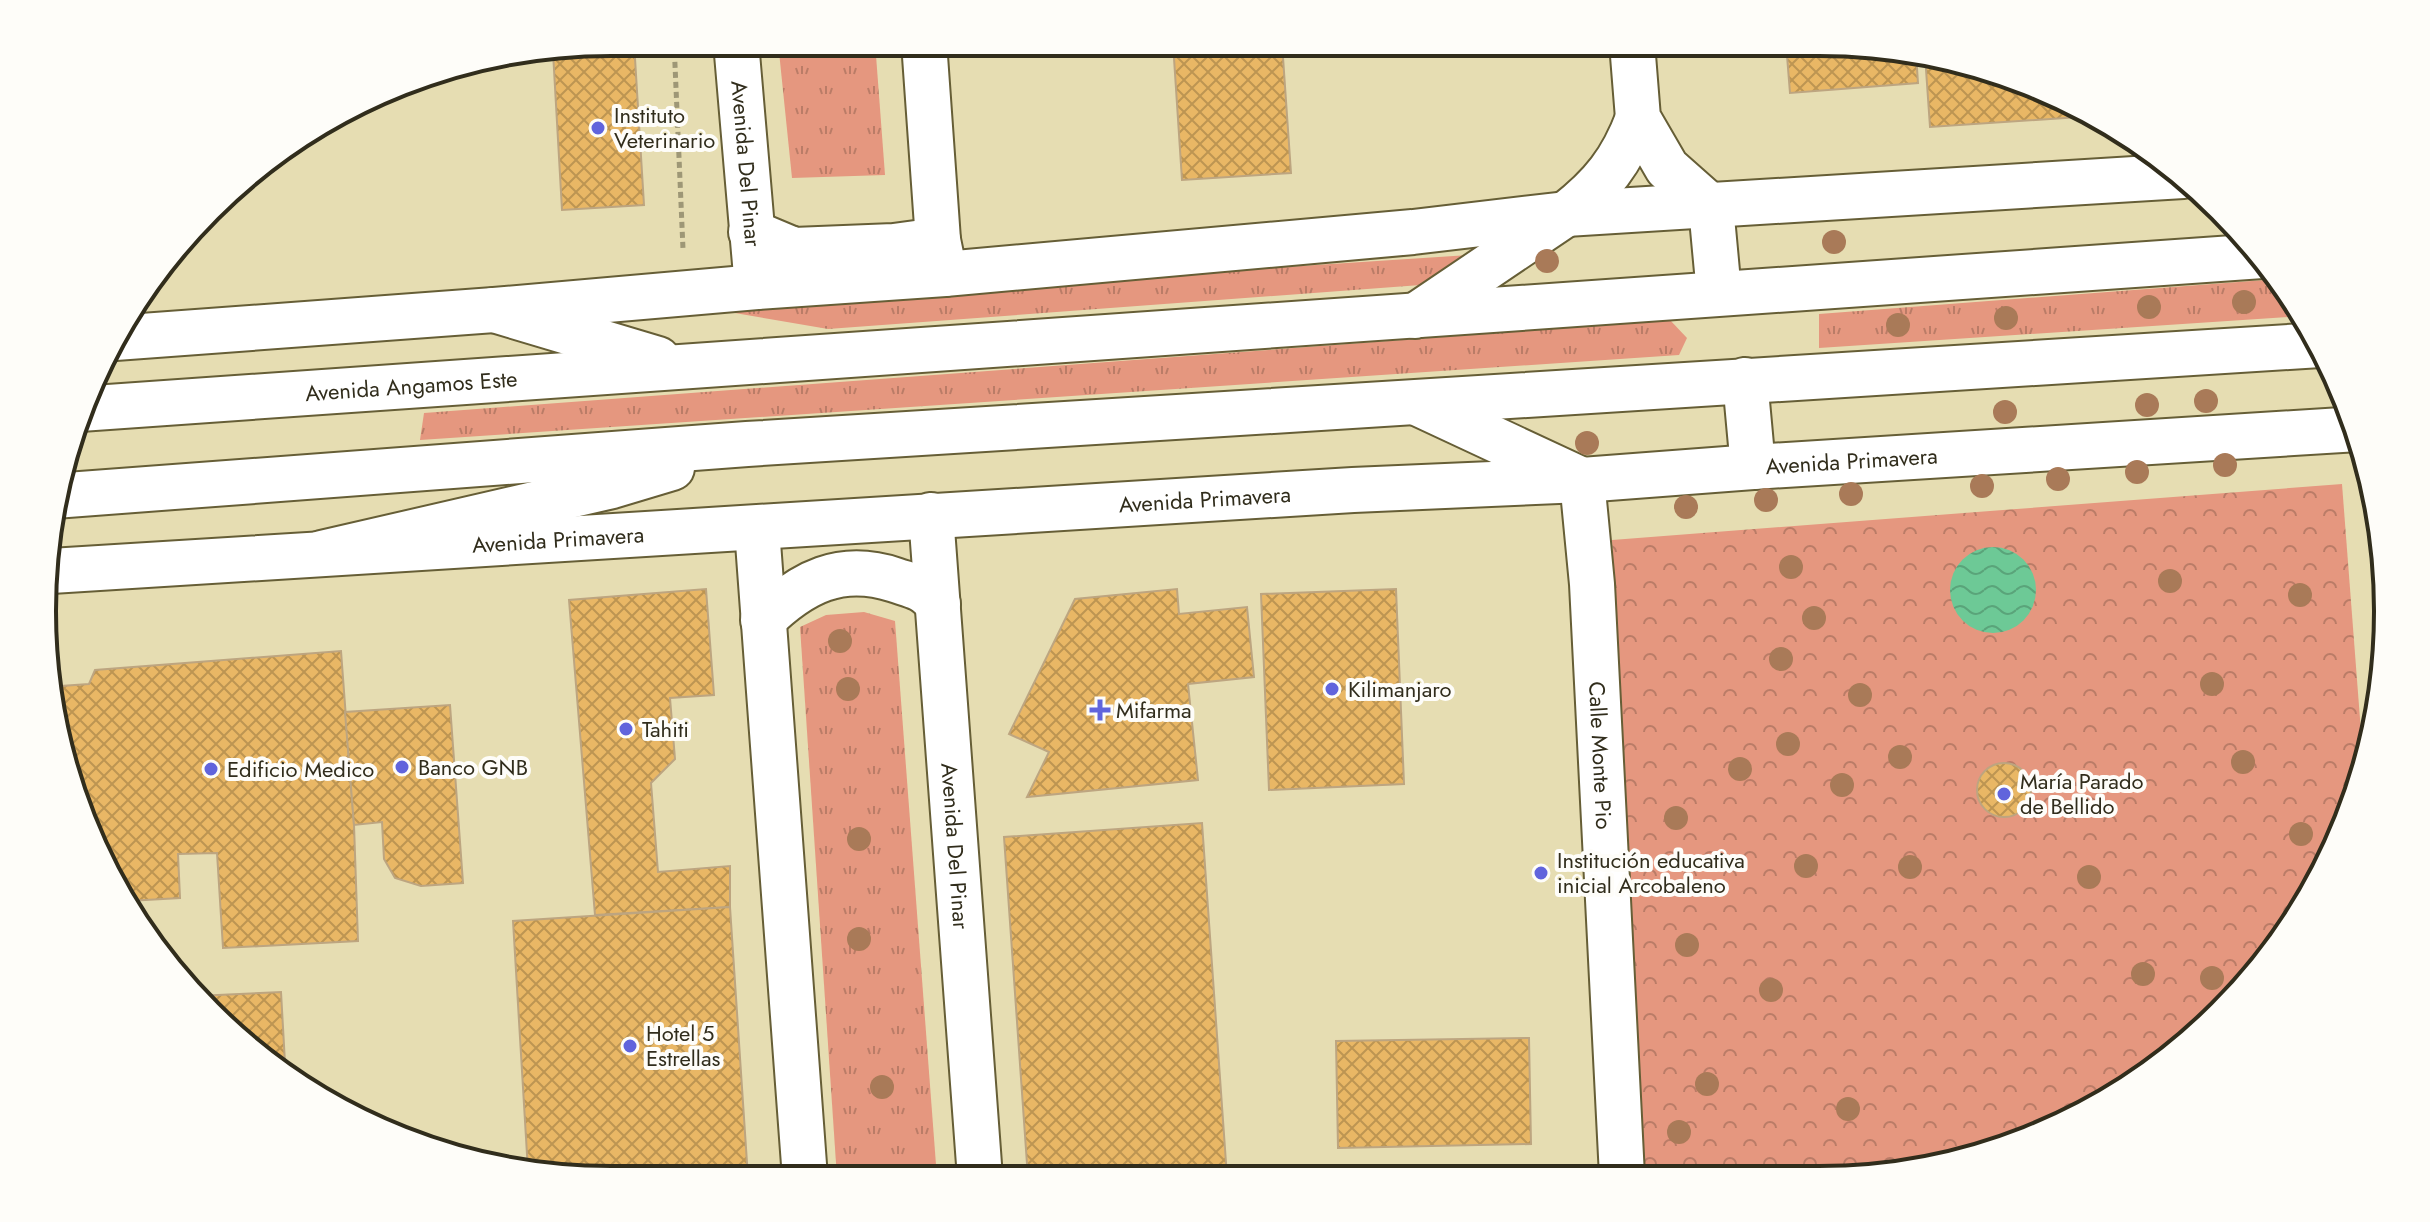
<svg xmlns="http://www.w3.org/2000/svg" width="2430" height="1222" viewBox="0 0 2430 1222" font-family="Jost,sans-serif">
<defs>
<pattern id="grass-tufts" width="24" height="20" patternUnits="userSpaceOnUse" patternTransform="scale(2)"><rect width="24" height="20" fill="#e5977f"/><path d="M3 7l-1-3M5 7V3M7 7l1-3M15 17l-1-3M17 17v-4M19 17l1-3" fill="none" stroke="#ba7c67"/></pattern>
<pattern id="park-crowns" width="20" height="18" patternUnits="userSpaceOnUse" patternTransform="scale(2)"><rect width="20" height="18" fill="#e5977f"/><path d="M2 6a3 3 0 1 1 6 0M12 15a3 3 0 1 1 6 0" fill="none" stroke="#ba7c67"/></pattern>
<pattern id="water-waves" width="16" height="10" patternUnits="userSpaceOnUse" patternTransform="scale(2)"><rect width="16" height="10" fill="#6dc996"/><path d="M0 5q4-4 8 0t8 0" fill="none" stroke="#5aa47a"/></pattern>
<pattern id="building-cross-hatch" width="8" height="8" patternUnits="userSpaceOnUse" patternTransform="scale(2)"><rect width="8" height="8" fill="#e9b765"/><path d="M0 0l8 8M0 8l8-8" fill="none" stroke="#bd9552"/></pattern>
</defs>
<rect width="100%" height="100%" fill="#e6ddb2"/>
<!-- grass -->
<g fill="url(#grass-tufts)">
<path d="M778,42H875L885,175L792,178Z"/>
<path d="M1469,255L1434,284L828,329L694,306Z"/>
<path d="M2278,279L2304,316L1819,348V314Z"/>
<path d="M1670,320L1687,338L1679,355L420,440L424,413Z"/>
<path d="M864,612L895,621L937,1178H837L800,627L826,615Z"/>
</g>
<!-- park -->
<path fill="url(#park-crowns)" d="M2342,484L2364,771L2330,862L2247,986L2135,1084L2036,1137L1893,1175L1637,1176L1612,540Z"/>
<!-- water -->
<circle fill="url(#water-waves)" cx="1993" cy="590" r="43"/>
<!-- building -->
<g fill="url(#building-cross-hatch)" stroke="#bda580" stroke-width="2">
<path d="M611,42H634L644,205L562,210L553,52Z"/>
<path d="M1173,43H1282L1291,173L1182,180Z"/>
<path d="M1786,43H1856L1916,53L1918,83L1790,93Z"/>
<path d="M1925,55L1966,61L2070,100L2095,116L1930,127Z"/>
<path d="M706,589L714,695L670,698L675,759L651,783L658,872L730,866V907L595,915L569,600Z"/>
<path d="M1177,589L1179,614L1247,607L1254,677L1188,684L1198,780L1027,797L1049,752L1009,734L1075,599Z"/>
<path d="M1396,589L1404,784L1269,790L1261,594Z"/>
<path d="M341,651L354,825L358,941L223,948L217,853L178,854L180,898L128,901L100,862L47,687L89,684L95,670Z"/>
<path d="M450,705L463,883L421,886L395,878L384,859L382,822L354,825L345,712Z"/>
<circle cx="2004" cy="790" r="27"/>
<path d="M1202,823L1227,1177L1028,1178L1004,837Z"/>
<path d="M730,907L748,1178L574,1179L528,1171L513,921Z"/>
<path d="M281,992L285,1063H278L209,1014L197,996Z"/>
<path d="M1529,1038L1531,1144L1338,1148L1336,1041Z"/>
</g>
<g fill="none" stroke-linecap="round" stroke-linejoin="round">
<defs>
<g id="minor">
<path id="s1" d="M931,515L980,1178"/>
<path d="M757,529L805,1178"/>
<path d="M763,620C802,582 841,562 895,580C916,587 923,587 938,604"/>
</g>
<g id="tertiary">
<path id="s2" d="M736,42L757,287"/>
<path d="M924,42L938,240L945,274"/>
<path d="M1632,43L1638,118L1667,168L1711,207"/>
<path d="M1566,214C1602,186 1622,161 1638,118"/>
<path d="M751,232L794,250L894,246L938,240"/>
<path id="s3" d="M1582,480L1592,584L1622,1176"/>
</g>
<g id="secondary">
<path d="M115,338L494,310L757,287L945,274L1413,232L1566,214L2183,176"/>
<path id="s4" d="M51,571L1353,490L1582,480L1753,467L2358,429"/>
</g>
<g id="primary">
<path d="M1711,207L1719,293"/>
<path d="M494,310L658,359"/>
<path d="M1415,316L1566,214"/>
<path d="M1745,380L1753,467"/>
<path d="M1417,403L1582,480"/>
<path id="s5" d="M80,409L2262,256"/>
<path d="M54,496L747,444L2320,345"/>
<path d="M322,553L612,486L672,468"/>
</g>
</defs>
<!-- minor casing -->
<use href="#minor" stroke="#665e36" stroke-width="48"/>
<!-- tertiary casing -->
<use href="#tertiary" stroke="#665e36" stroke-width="48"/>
<!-- secondary casing -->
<use href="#secondary" stroke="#665e36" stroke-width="48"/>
<!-- primary casing -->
<use href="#primary" stroke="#665e36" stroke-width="48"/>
<!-- path -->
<path stroke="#9e9776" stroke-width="5" stroke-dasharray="6 4" stroke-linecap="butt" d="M674,42L683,249"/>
<!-- minor -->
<use href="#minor" stroke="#fff" stroke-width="44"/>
<!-- tertiary -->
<use href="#tertiary" stroke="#fff" stroke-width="44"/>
<!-- secondary -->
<use href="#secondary" stroke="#fff" stroke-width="44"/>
<!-- primary -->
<use href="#primary" stroke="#fff" stroke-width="44"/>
</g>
<!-- trees -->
<g fill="#a97a58">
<circle cx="1834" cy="242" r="12"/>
<circle cx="1547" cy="261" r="12"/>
<circle cx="2244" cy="302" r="12"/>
<circle cx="2149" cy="307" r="12"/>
<circle cx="2006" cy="318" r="12"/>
<circle cx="1898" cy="325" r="12"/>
<circle cx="2206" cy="401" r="12"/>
<circle cx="2147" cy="405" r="12"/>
<circle cx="2005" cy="412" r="12"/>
<circle cx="1587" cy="443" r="12"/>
<circle cx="2225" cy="465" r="12"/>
<circle cx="2137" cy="472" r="12"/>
<circle cx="2058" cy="479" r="12"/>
<circle cx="1982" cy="486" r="12"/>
<circle cx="1851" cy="494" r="12"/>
<circle cx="1766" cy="500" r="12"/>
<circle cx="1686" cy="507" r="12"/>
<circle cx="1791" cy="567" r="12"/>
<circle cx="2170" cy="581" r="12"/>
<circle cx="2300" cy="595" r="12"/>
<circle cx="1814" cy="618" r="12"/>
<circle cx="840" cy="641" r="12"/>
<circle cx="1781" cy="659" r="12"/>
<circle cx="2212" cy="684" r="12"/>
<circle cx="848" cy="689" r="12"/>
<circle cx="1860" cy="695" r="12"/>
<circle cx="1788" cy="744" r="12"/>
<circle cx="1900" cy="757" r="12"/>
<circle cx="2243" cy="762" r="12"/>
<circle cx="1740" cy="769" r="12"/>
<circle cx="1842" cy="785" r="12"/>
<circle cx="1676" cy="818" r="12"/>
<circle cx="2301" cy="834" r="12"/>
<circle cx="859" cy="839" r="12"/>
<circle cx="1806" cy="866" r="12"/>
<circle cx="1910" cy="867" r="12"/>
<circle cx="2089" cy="877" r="12"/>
<circle cx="859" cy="939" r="12"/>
<circle cx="1687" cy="945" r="12"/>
<circle cx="2143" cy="974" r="12"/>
<circle cx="2212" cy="978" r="12"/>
<circle cx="1771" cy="990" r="12"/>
<circle cx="1707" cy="1084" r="12"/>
<circle cx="882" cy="1087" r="12"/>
<circle cx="1848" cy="1109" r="12"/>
<circle cx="1679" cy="1132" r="12"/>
</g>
<!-- markers -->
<g fill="#6164dc" stroke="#fefdf9" stroke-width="3">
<circle cx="598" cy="128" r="8"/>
<circle cx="1332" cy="689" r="8"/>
<path d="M1096 698h8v8h8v8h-8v8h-8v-8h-8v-8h8z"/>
<circle cx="626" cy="729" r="8"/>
<circle cx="402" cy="767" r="8"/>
<circle cx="211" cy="769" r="8"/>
<circle cx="2004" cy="794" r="8"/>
<circle cx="1541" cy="873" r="8"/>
<circle cx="630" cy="1046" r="8"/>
</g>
<g text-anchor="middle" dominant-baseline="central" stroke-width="8" stroke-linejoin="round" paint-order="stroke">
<!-- poi labels -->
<g font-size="22" fill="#312d1c" stroke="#fefdf9" text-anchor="start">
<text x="614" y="115">Instituto<tspan x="614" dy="25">Veterinario</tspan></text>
<text x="1348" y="689">Kilimanjaro</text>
<text x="1116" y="710">Mifarma</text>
<text x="642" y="729">Tahiti</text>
<text x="418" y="767">Banco GNB</text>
<text x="227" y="769">Edificio Medico</text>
<text x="2020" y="781">María Parado<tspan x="2020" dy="25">de Bellido</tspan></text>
<text x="1557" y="860">Institución educativa<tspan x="1557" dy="25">inicial Arcobaleno</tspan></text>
<text x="646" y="1033">Hotel 5<tspan x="646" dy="25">Estrellas</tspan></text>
</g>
<!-- street labels -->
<g font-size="22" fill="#312d1c" stroke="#fefdf9">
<text stroke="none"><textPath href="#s2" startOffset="122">Avenida Del Pinar</textPath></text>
<text stroke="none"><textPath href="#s5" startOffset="332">Avenida Angamos Este</textPath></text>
<text stroke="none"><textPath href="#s4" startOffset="1804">Avenida Primavera</textPath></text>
<text stroke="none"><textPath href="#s4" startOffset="1156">Avenida Primavera</textPath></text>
<text stroke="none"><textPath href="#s4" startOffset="508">Avenida Primavera</textPath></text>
<text stroke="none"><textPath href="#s3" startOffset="276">Calle Monte Pio</textPath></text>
<text stroke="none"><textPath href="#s1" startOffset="332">Avenida Del Pinar</textPath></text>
</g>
</g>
<!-- crop -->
<path d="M0 0H2430V1222H0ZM611 56H1819A555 555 0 0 1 2374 611V611A555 555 0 0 1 1819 1166H611A555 555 0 0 1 56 611V611A555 555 0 0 1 611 56Z" fill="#fefdf9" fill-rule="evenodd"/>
<path fill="none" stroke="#312d1c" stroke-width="4" d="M611 56H1819A555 555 0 0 1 2374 611V611A555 555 0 0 1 1819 1166H611A555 555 0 0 1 56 611V611A555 555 0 0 1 611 56Z"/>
</svg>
